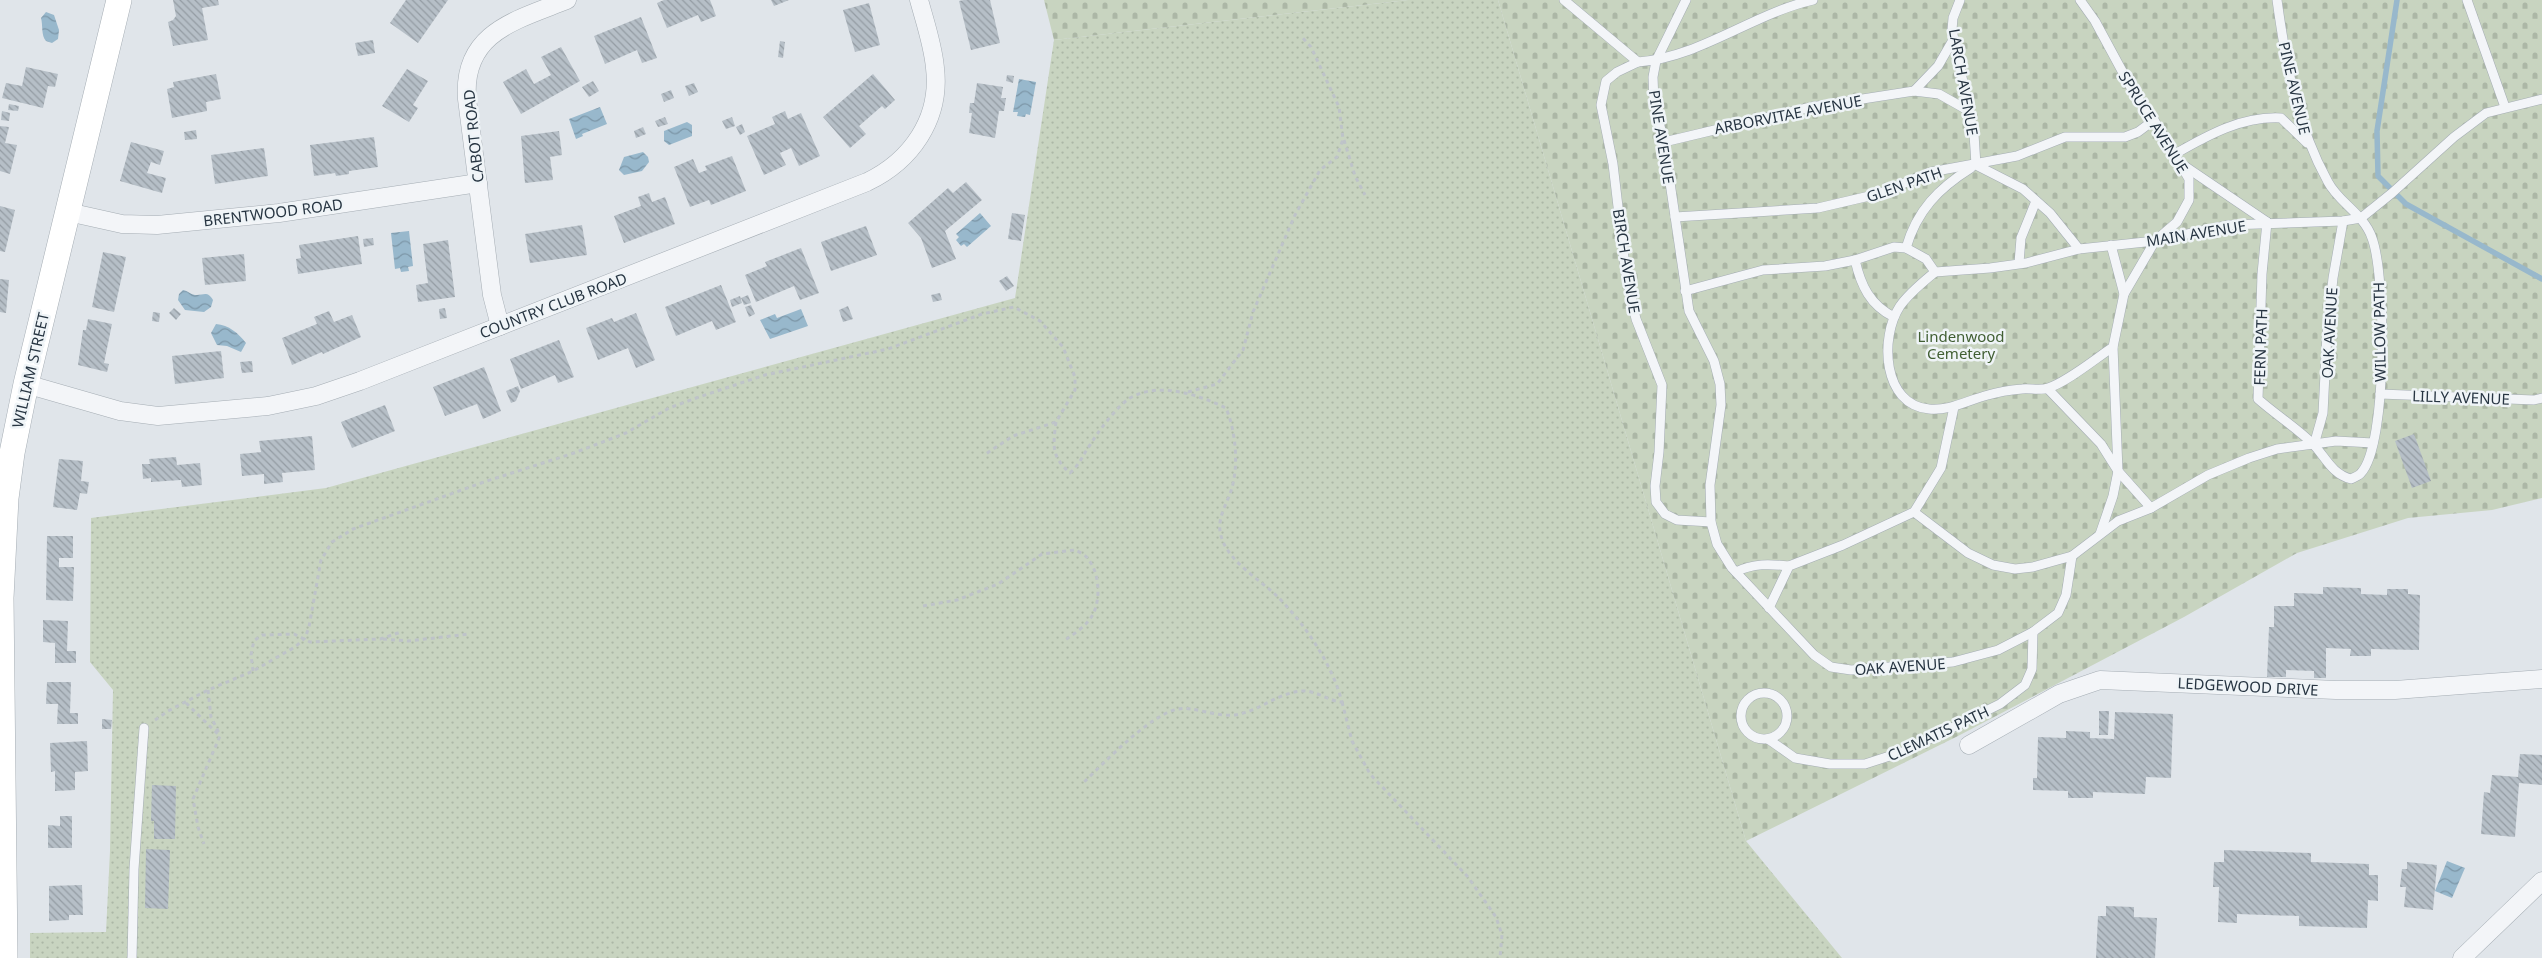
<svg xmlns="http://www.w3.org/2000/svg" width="2542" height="958" viewBox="0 0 2542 958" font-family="'Noto Sans',sans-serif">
<defs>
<pattern id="grass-dots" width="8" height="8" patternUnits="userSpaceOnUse" patternTransform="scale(1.25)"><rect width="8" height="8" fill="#c8d4c0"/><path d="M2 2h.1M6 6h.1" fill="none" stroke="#acb7a6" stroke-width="1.8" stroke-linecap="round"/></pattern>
<pattern id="cemetery-stones" width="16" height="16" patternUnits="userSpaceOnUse" patternTransform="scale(1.25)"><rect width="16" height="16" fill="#c8d4c0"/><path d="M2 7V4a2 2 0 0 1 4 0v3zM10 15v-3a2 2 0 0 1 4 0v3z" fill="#acb7a6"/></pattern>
<pattern id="water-waves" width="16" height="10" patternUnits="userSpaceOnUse" patternTransform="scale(1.25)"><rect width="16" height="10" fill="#98b8cc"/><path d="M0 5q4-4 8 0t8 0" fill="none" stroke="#7c96a7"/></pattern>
<pattern id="building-back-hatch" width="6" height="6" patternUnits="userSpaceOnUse" patternTransform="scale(1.25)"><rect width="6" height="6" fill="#b6bfc7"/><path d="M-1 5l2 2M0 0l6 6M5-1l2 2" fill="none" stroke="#949ca3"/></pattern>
</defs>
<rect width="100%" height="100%" fill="#e0e5ea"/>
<!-- grass -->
<path fill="url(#grass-dots)" d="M1408,0H1498L1746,841L1842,958H30V933L106,932L110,851L113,690L90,662L91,518L326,488L1015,298L1054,40Z"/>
<!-- cemetery -->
<g fill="url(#cemetery-stones)">
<path d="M1044,0H1408L1054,40Z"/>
<path d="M1498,0H2542V498L2492,510L2408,518L2297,553L2184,617L1958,736L1746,841Z"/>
</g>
<!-- water -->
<g fill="url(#water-waves)">
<path d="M46,12L54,15L59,30L58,39L52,43L46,41C41,36 43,25 41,18Z"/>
<path d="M1019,79L1036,82L1030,115L1026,114L1025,117L1017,116L1018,112H1013Z"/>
<path d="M600,107L607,124L582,134L583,136L576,139L569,119Z"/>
<path d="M687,122L692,125V136L669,145L664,141V131Z"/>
<path d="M643,152L648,157L649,162L642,171L624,175L619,170L624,157Z"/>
<path d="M980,213L991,226L967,247L964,244L961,246L956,240L959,237L956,234Z"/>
<path d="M409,231L413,266L408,267L409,271L401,272L400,268L395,269L391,233Z"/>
<path d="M183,290C188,291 190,294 195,295C203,296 207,290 213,300L211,307L204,312L185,310L178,300L179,294Z"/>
<path d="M801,309L808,326L770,339L760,320L775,314L777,318Z"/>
<path d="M216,324C229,325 238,333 246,343L241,352L227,346L217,345L211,333Z"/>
<path d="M2447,861L2465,868L2452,898L2435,891Z"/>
</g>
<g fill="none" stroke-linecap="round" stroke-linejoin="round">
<!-- stream -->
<path stroke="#98b8cc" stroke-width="5.5" d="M2397,0L2377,131L2378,176L2406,204L2542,279"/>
</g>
<!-- building -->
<g fill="url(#building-back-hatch)">
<path d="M173,0H218L219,5L202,8L208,40L173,46L168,22L173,20L176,16Z"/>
<path d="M406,0H448L418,43L390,23Z"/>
<path d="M664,0H710L716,16L701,22L698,15L667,28L657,3Z"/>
<path d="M771,0H789L774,6Z"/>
<path d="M964,0H990L1000,43L971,50L959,1Z"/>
<path d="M869,3L880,45L855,52L843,10Z"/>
<path d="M641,17L657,58L642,63L637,50L605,64L594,36Z"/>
<path d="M373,40L375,53L358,56L355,43Z"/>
<path d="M780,41L785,42L783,58L778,57Z"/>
<path d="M561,47L580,81L521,114L503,82L526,69L534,84L551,75L541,57Z"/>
<path d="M26,67L58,74L55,87L48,86L43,108L2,98L6,83L22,86Z"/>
<path d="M407,69L428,81L413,105L418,108L409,122L382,106Z"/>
<path d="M216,74L221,99L206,102L207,111L172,118L167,89L174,87L173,82Z"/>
<path d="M873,74L895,100L885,109L882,106L859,126L866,134L850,148L823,117Z"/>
<path d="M1007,75L1014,76L1013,83L1006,81Z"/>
<path d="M593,81L599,91L589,97L582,87Z"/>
<path d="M694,83L698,92L689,96L685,86Z"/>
<path d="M977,83L1003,87L1001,98H1006L1004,111H999L995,138L969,133L972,113H969L970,103H974Z"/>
<path d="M671,90L674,98L664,102L661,94Z"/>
<path d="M9,104L19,106L18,111L8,110Z"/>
<path d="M2,111L10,113L9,121L1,120Z"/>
<path d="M785,111L788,119L801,113L820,156L799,166L791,148L780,153L786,165L764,175L747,136L775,124L772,117Z"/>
<path d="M665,117L668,124L658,127L655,121Z"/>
<path d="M732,117L735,126L726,129L722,121Z"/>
<path d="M742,124L745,132L740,135L736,127Z"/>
<path d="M0,126L9,127L5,143L17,145L10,174L0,171Z"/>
<path d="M643,127L646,134L636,138L634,131Z"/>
<path d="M196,130L197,139L185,140L184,132Z"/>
<path d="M559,131L562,155L550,157L553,180L525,183L521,136Z"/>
<path d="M374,137L378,167L349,171V174L336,176L335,173L314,176L310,145Z"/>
<path d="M131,142L164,151L160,165L151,162L147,173L166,178L162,193L120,181Z"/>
<path d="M264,148L268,176L215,184L211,155Z"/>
<path d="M732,156L746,191L711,205L709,200L690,207L674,167L693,159L699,173L707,170L705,166Z"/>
<path d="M966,182L982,200L945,231L956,259L932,268L921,238L908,223L948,188L953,193Z"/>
<path d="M649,193L652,202L665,197L675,224L624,243L614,216L641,206L638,197Z"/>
<path d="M0,206L15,210L5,252L0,251Z"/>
<path d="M1012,213L1025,215L1021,241L1008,239Z"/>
<path d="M582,225L587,255L530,263L525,234Z"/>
<path d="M866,226L877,255L831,271L821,242Z"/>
<path d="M358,236L362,264L298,274L296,259L301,258L299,245Z"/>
<path d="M373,238L374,245L364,247L363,239Z"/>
<path d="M448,240L455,297L418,302L416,285L428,283L423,244Z"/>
<path d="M801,248L819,293L800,300L794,286L756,302L745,275L767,266L765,262Z"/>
<path d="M103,252L126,257L114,312L92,307Z"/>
<path d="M244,254L246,281L205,285L202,258Z"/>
<path d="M1007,276L1014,286L1006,291L999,281Z"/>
<path d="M0,279L9,280L6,313L0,312Z"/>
<path d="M721,285L736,322L716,330L712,321L676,336L665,307Z"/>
<path d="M940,293L942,300L933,302L931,295Z"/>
<path d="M748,295L751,303L744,305L741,298Z"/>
<path d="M740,296L742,303L732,307L730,300Z"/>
<path d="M751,305L755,314L749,317L745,307Z"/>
<path d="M848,306L853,319L843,322L839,310Z"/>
<path d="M174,308L181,314L176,320L169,313Z"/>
<path d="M445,308L447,318L440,319L439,309Z"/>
<path d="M329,311L334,322L352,315L361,337L323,354L322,352L292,365L282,338L317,324L314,317Z"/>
<path d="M153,312L160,313L159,322L152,321Z"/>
<path d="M636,313L655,360L636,368L628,348L598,360L586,328L612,318L614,322Z"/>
<path d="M88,319L112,324L104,363L109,364L107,372L78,365L83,330H86Z"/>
<path d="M559,340L574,377L558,383L555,375L521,389L510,359Z"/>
<path d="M221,351L224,378L175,384L172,356Z"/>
<path d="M252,361L253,372L242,373L240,362Z"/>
<path d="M484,367L501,411L483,419L477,404L445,416L433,387Z"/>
<path d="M518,386L520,391L516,401L511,403L506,391Z"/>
<path d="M385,405L395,431L352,448L341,422Z"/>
<path d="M2414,434L2431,481L2412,488L2395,441Z"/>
<path d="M312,436L315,470L282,473L283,482L264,484V474L242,476L240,454L261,452L259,441Z"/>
<path d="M176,457L177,465L200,463L202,485L182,487L181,480L151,482V478L143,479L142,464H150L149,459Z"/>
<path d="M59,459L83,461L81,481L89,482L87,494L80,493L77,510L53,507Z"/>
<path d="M47,536H73V558H59V567H74L73,601L46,600Z"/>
<path d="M2323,587L2361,588V594L2387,595V589H2408V594L2420,595L2419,650L2371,649V656H2350L2351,649L2326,648V678H2314V671L2286,670V677H2267L2269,627H2274V606H2294V593L2323,594Z"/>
<path d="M43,620L68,621L67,651H76V663H55V643L43,642Z"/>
<path d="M47,682H71L70,713H78V724H57L58,704H46Z"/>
<path d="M2099,711H2109L2108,735H2099Z"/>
<path d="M2115,712L2173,714L2171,778L2146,777L2145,794L2093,792V798H2068V791L2033,790V778H2037L2038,737L2066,738V731L2090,732V738L2114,739Z"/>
<path d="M102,719L112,720L111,729H102Z"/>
<path d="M87,741L88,771L75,772V790L55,791V771L51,772L50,743Z"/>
<path d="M2520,754L2542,755V785L2519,783L2515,837L2481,834L2484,792L2490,793L2492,775L2518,777Z"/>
<path d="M152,785L176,786L175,839H154V821H151Z"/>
<path d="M60,816H72V848H48V825L60,826Z"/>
<path d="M146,849L170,850L168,909L145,908Z"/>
<path d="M2224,850L2311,853V862L2369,864V875H2378V901L2368,900L2367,928L2299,926V916L2237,914V923L2218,922L2219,887H2213L2214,862H2224Z"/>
<path d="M2407,862L2437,865L2433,910L2404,907L2406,887H2400L2402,869H2407Z"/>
<path d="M82,885L83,915H69V920L49,921V886Z"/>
<path d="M2106,906L2134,907V917L2157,918L2155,958H2096L2098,916H2106Z"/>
</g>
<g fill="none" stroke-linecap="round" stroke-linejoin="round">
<defs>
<g id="lane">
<path d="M1564,0L1638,62C1701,57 1752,14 1813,0"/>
<path d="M1686,0L1656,61L1653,77L1654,102L1664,142L1689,311L1714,361L1720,384L1721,405L1710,485L1711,522L1717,544L1732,568L1814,655L1831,667L1851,670L1953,662L1998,650L2033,632L2058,613L2066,595L2072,556"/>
<path d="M1960,0L1953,18L1952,30L1974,134L1976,165"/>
<path d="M2080,0L2095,21L2135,95L2154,120L2189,179V200L2177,222L2155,241L2124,294"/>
<path d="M2467,0L2505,107"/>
<path d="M1638,62L1617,72L1606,81L1601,105L1613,164L1626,275L1636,319L1662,385L1659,452L1655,486L1656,502L1665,514L1677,520L1711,522"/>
<path d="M1914,91L1938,66L1953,40"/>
<path d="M1664,142L1811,107L1914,91L1939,94L1969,111"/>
<path d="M2175,154C2208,135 2242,116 2281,118L2307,143"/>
<path d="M1976,165L2023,189L2050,213L2079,249"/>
<path d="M2183,165L2267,222"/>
<path d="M1675,217L1818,208L1878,194L1931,172L2017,156L2065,137H2125L2138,132L2154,120"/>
<path d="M2267,222L2262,274L2258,399C2276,415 2297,428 2314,445C2326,458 2332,474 2351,479C2354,477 2359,476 2361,473C2388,444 2386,275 2372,238C2364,214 2339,203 2328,182C2296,124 2286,64 2277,0"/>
<path d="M1906,248C1917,210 1939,188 1971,168"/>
<path d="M1855,260C1861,286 1870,305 1894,317"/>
<path d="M2019,263L2021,238L2036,201"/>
<path d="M1935,272L1990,268L2026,263L2079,249L2155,241L2229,225L2343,221L2361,218L2392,193L2454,137L2486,113L2542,99"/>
<path d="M1935,272C1923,282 1909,293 1900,306C1879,338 1883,405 1929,409C1950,411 1968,400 1988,395C1998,392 2011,390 2022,389C2030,388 2041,391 2048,388C2067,382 2095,359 2113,347"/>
<path d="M1685,291L1763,270L1825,266L1855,260L1894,247L1906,248L1926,259L1935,272"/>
<path d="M2048,389L2101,444L2118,471L2151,508"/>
<path d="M2380,394L2534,400L2542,398"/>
<path d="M1954,407L1941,468L1914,512L1968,553L1993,565L2015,569L2033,567L2072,556L2118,521L2151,508L2208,475L2249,458L2277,449L2336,441L2373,443"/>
<path d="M2314,445L2323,413L2327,334L2333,278L2343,221"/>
<path d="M2100,534L2113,496L2118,471L2113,347L2124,294L2111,245"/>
<path d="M1736,572C1753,563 1770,564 1789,566"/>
<path d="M1769,608L1789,566L1843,545L1914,512"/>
<circle cx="1764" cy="716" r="23"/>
<path d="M1768,739L1795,758L1830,764H1865L1905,751L2000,704L2025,685L2032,669L2033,632"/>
<path d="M132,958L134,869L144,728"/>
</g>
<g id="street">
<path d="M68,212L122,224L157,225L279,213L478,183"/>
<path d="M500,326L492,295L467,99C462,32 517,20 567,0"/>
<path d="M26,384L120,411L158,416L268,406L316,396L360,381L867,182C911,161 941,119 935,68C933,45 925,22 919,0"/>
<path d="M1969,745L2059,694L2100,680L2336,690H2395L2542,679"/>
<path d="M2462,958L2542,881"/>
</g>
<path id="secondary" d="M5,958L1,598L6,498L12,453L26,384L119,0"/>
</defs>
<!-- lane casing -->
<use href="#lane" stroke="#a5adb4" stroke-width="10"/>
<!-- street casing -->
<use href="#street" stroke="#a5adb4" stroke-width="19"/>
<!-- secondary casing -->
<use href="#secondary" stroke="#a5adb4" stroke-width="26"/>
<!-- path -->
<g stroke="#bec3c9" stroke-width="3" stroke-dasharray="4 4" stroke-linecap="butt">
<path d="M1344,140L1355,176L1365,195"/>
<path d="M1188,392L1217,384L1243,350L1253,312L1295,215L1320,170L1337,157L1343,139L1339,107L1311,47L1301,36"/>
<path d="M1056,422C1053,446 1051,456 1070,473C1081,463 1082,456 1090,445C1097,433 1118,405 1130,398C1159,381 1199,395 1226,408C1236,432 1239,466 1231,491C1227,503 1218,517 1220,531C1224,560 1260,579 1279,598C1306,626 1332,664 1342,702C1328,701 1316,690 1302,691C1277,693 1260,711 1235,715C1215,717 1192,706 1179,709C1151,713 1103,764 1083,783"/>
<path d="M923,606L957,600L998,584L1042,554L1075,550C1079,552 1086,555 1088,559C1100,573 1101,601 1092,616C1086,626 1074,634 1065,640"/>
<path d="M383,639L408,641L469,634"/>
<path d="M253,671L251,655L253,645L255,640L262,635L294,634L310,642L380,639L401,632"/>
<path d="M208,690L211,717L219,733"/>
<path d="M1342,702L1352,741L1370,774L1468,877L1496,917L1502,935L1500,958"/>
<path d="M186,703L220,736L193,799L198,827L204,844"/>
<path d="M155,720L168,711L208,690L253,671L295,647L305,638L309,627L321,560L332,542L353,529L484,482L574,453L626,433L669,408L699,397L765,375L888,349L982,314L1014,307L1040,321L1063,347L1075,377V390L1056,422L1013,436L984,455"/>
</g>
<!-- lane -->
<use href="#lane" stroke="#f3f5f8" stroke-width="9"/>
<!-- street -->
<use href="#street" stroke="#f3f5f8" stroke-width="18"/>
<!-- secondary -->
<use href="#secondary" stroke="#fff" stroke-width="25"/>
</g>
<g text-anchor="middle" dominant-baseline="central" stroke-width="5" stroke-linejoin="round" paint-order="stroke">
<!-- street labels -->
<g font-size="15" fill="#273542" stroke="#eff4f7">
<text transform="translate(1964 82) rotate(80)">LARCH AVENUE</text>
<text transform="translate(2295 88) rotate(77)">PINE AVENUE</text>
<text transform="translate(1788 114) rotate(-11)">ARBORVITAE AVENUE</text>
<text transform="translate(2154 122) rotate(58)">SPRUCE AVENUE</text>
<text transform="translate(473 136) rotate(-96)">CABOT ROAD</text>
<text transform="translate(1662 137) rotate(81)">PINE AVENUE</text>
<text transform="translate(1904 184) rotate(-19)">GLEN PATH</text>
<text transform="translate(273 212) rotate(-7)">BRENTWOOD ROAD</text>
<text transform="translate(2196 233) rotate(-9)">MAIN AVENUE</text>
<text transform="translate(1627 261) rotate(81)">BIRCH AVENUE</text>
<text transform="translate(553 305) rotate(-21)">COUNTRY CLUB ROAD</text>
<text transform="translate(2379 332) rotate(-91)">WILLOW PATH</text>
<text transform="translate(2329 333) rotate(-87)">OAK AVENUE</text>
<text transform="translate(2260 347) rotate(-88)">FERN PATH</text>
<text transform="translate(30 370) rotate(-77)">WILLIAM STREET</text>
<text transform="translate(2461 397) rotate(2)">LILLY AVENUE</text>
<text transform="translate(1900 666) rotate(-4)">OAK AVENUE</text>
<text transform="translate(2248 686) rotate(3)">LEDGEWOOD DRIVE</text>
<text transform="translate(1938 733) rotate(-25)">CLEMATIS PATH</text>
</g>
<!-- park labels -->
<g font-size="15" fill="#415f33" stroke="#eff4f7">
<text x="1961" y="336">Lindenwood<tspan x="1961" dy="17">Cemetery</tspan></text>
</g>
</g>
</svg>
